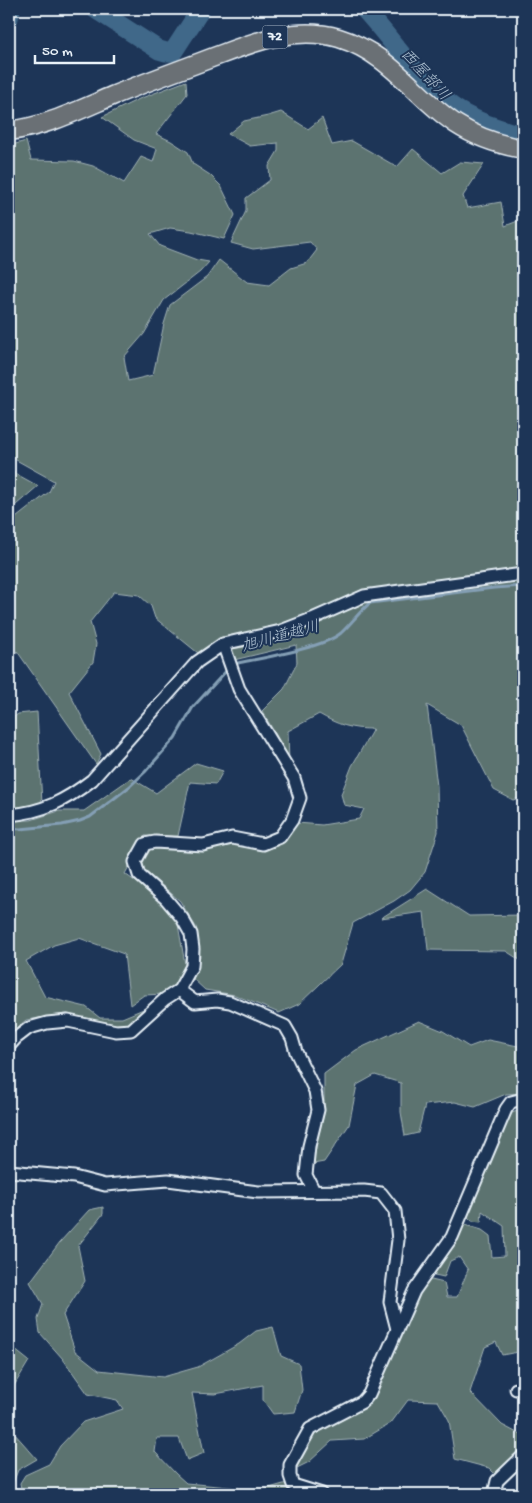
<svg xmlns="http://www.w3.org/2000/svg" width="532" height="1503" viewBox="0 0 532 1503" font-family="'Gochi Hand','Klee One',sans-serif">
<rect width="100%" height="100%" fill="#1d3557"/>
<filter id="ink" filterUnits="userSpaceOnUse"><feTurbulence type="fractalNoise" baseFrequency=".02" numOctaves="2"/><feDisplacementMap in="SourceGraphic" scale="10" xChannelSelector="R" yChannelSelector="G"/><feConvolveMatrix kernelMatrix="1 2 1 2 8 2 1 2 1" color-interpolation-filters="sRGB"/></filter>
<g filter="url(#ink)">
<!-- green -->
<g fill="#5b7370" stroke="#a2b2b4">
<path d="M186,81L187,94L156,134L171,141L188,152L193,164L210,175L221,186L235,215L224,239L191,231L170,228L150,234L160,246L197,260L209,262L200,272L164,300L144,334L124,357L128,381L153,375L164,324L170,305L207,277L219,260L247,282L269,285L291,268L307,263L317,250L310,242L253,249L231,243L246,211V198L270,180L269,166L278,151V143L250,146L228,134L244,121L268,116L281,112L308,129L322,118L332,145L352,141L397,167L413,149L442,173L460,162L484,164L463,196L467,208L501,202L505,226L523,219V570L357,592L305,616L271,629L221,639L198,653L155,618L151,606L139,595L114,592L90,622L96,644L93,662L69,692L101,754L96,764L17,651L9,658V521H12L49,492L54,481L9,456V178L12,145L26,141L31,160L74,161L93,166L124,183L141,157L153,162L157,149L134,140L102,117L139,99Z"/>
<path d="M9,470L38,486L9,511Z"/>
<path d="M523,581V797L513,800L494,790L461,725L427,705L437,786L438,832L425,872L410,890L394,901L353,923L341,964L299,1004L279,1013L235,995L205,990L193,979L200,956L196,927L180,901L144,870L142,860L148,848L202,850L234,843L265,849L285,842L297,823L322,825L359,819L364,809L344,805L341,794L352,766L373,729C351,729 338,725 319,714L288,731L289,764L276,735L262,711L284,689L297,663L296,645L234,660L231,649L266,644L362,603L477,585Z"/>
<path d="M37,712L42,804L9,811V721L18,714Z"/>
<path d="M196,763L223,771L216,784L190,782L178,836H145L125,874L160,899L177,919L185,964L179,981L165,994L144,995L130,1005L124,954L79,938L54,945L26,961L45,997L86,1007L100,1018H122L153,1005L127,1026L111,1025L67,1014L26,1020L12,1032L9,1030V821L31,820L59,811H84L131,778L156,793Z"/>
<path d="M427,889L469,916L523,915V962L506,951L428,950L424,912L381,918Z"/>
<path d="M419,1021L443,1031L469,1047L488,1040L523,1047V1093L506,1094L475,1107L455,1102L425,1105L418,1133L405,1136L401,1112V1083L375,1075L357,1085L349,1125L324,1162L313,1164L324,1103V1074L356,1050Z"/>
<path d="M523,1109V1351L502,1355L496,1342L485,1347L470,1392L502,1425L523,1436V1450L508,1462L496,1475L489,1468L455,1459L449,1420L438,1401L408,1400L391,1423L364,1439L332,1441L309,1462L295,1469L303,1448L313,1433L370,1405L417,1293L427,1279L444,1283L447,1297H457L468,1270L459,1257L450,1261L444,1277L430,1274L462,1224L482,1230L490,1236L492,1257L505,1256L504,1226L482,1211L481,1222L472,1221L466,1215L506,1115Z"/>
<path d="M103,1207V1214L78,1246L85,1281L63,1315L75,1351L99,1370L163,1377L198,1367L239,1344L256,1331L273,1327L281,1356L299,1364L302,1390L295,1412L273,1414L263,1400V1385L215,1394L192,1393L204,1453L187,1460L179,1438H157L155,1452L176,1474L186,1483L239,1488L241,1494H22L20,1483L25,1475L49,1464L60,1446L83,1422L123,1409L117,1400L88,1394L63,1359L40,1333L38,1319L43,1304L30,1282L60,1242L89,1210Z"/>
<path d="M9,1345L29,1361L9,1394Z"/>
<path d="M9,1421L14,1433L37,1459L18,1470L11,1488L13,1494H9Z"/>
<path d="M287,1483L291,1492L299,1494H248Z"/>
</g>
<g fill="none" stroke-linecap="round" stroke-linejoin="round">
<!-- stream -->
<g stroke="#849fb5" stroke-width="3">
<path d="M234,666L238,663C262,658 323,648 341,633C351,624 359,612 370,603L494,588L523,586"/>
<path d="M9,828L20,829L62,825L80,821L90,817L129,787L145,772L175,738L193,707L228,669"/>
</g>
<!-- river -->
<g stroke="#416889" stroke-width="19">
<path d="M95,9L159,50L166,52H173L201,9"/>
<path d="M364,9C393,40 423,88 459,111C479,123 501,129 523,136"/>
<path d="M9,18L11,9"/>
</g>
<defs>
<g id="minor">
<path d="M9,815C43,812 65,801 92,780L197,662L223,644L281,631L312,619L364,596L523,574"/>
<path d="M179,990L195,1002L217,1000L230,1002L285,1026L292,1038L296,1052L315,1091L318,1110L309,1146L306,1175L314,1191"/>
<path d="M9,1046L16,1038L29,1028L47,1023L68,1021L116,1031L131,1030L165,999L179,990L192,966L193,949L191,934L182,918L166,899L139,875L135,862L145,844L155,842L203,845L232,838L263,844L280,837L292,820L300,798L294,778L239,689L223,644"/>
<path d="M9,1171L74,1177L105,1185L168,1180L258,1192L364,1191L381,1193L395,1211L398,1240L390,1302L397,1329"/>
<path d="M516,1389L523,1387"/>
<path d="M322,1494L293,1485L290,1476V1465L310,1429L362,1402L369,1394L414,1291L452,1237L506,1109L511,1102L523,1099"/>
<path d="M494,1494L497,1481L523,1456"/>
</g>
<path id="primary" d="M9,131C47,126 77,111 112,96C146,82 180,70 214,57C254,42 296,25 339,38C391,54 414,96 456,124C476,137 501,145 523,149"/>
</defs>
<!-- minor casing -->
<use href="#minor" stroke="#e8f1f8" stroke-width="15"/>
<!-- primary casing -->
<use href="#primary" stroke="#e8f1f8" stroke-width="21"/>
<!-- minor -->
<use href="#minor" stroke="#1d3557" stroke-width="11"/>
<!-- primary -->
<use href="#primary" stroke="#6b6f75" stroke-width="18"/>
</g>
</g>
<g text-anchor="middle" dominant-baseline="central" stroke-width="4" stroke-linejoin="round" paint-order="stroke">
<!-- shield labels -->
<rect fill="#1d3557" stroke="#abb9c8" stroke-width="1" x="262.5" y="25.5" width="25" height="23" rx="4"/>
<g font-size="14" font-weight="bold" fill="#e8f1f8">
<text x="275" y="37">72</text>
</g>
<!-- water labels -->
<g font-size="16" font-style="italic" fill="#aec1d1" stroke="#1d3557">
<text transform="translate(424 76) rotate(47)">西屋部川</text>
<text transform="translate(281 638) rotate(-15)">旭川道越川</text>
</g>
</g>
<!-- margin -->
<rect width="532" height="1503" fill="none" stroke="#1d3557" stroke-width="30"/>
<rect x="15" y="15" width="502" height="1473" fill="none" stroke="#e8f1f8" stroke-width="2" filter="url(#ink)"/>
<!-- scale -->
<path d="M35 55v8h79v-8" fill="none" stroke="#e8f1f8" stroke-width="2.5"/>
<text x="42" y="55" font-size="15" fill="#e8f1f8" stroke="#1d3557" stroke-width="4" paint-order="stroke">50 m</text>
</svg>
